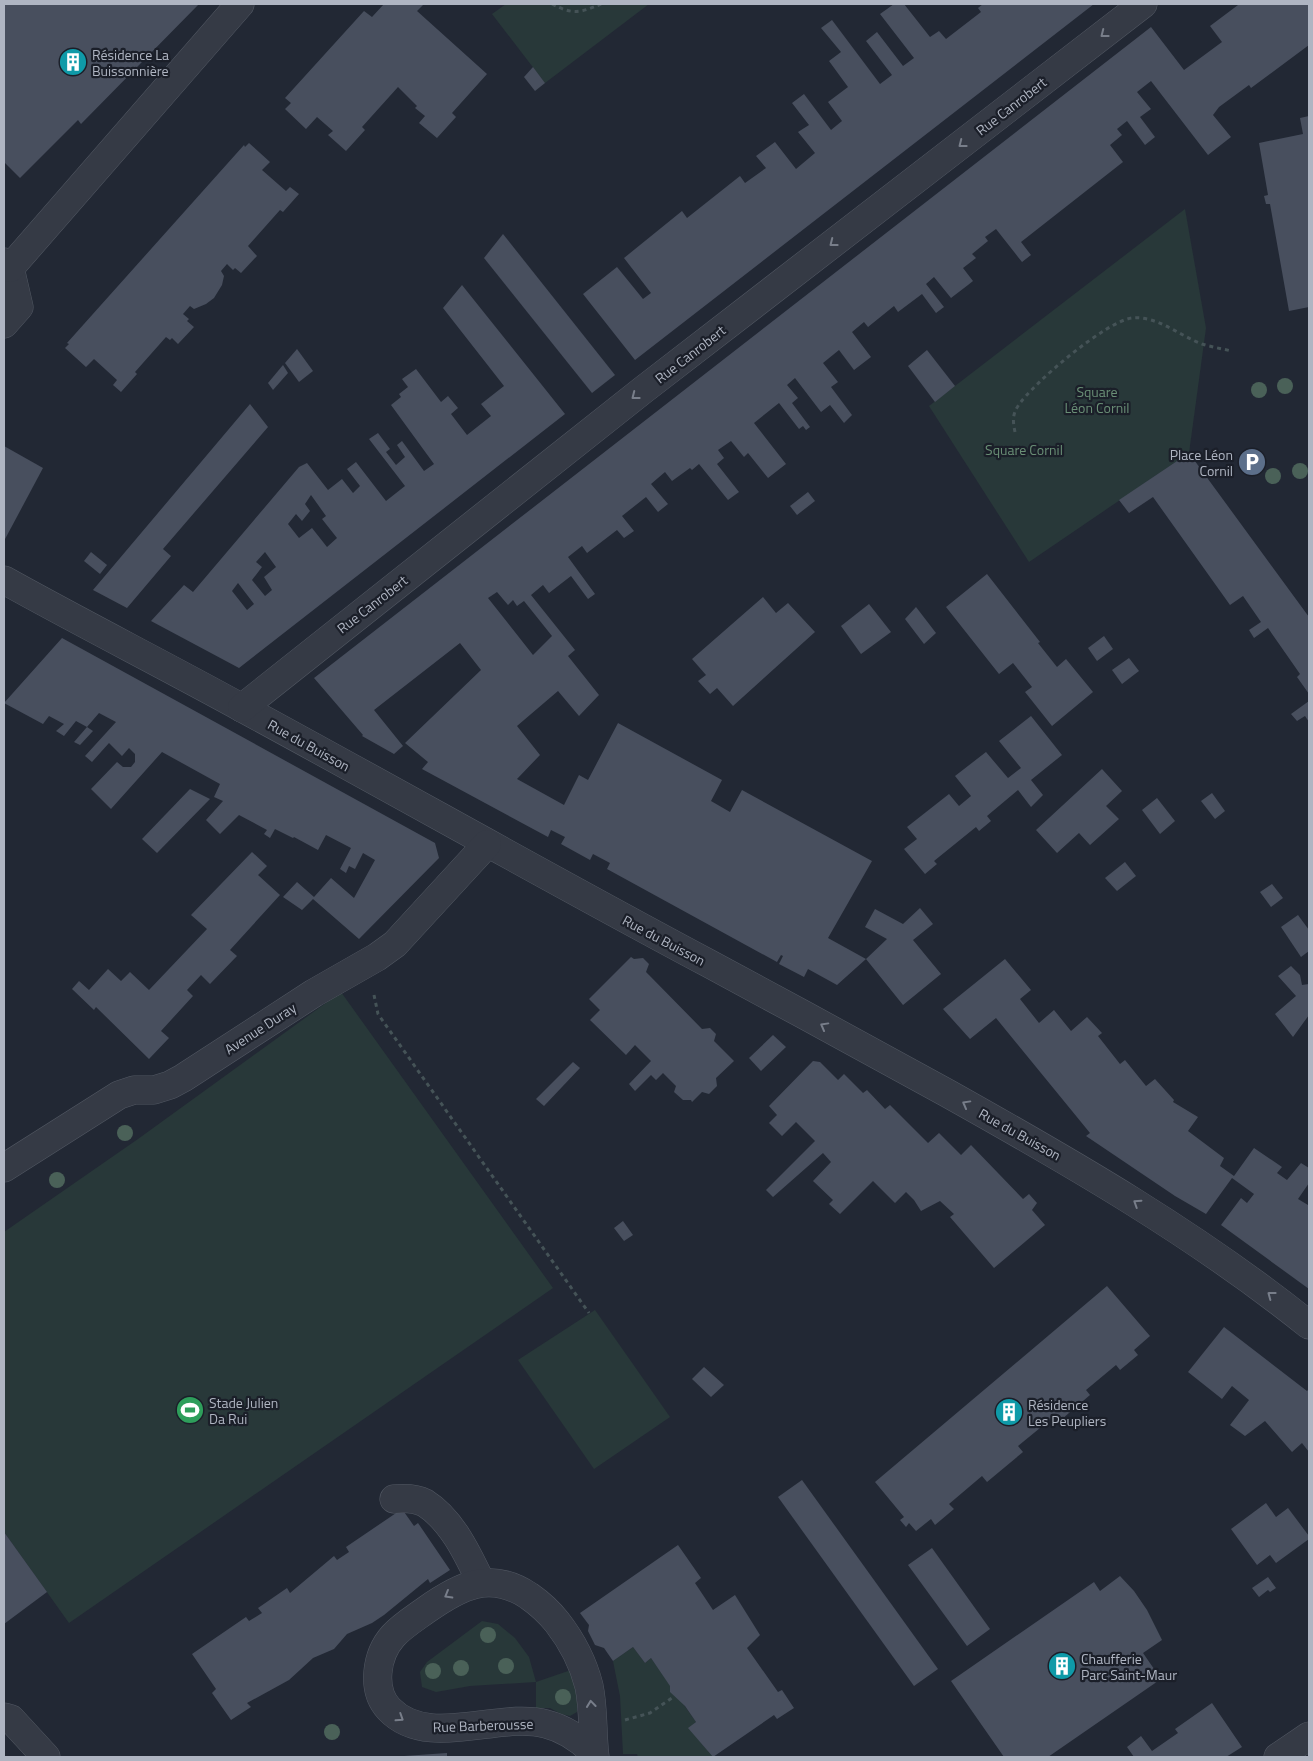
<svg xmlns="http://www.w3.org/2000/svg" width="1313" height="1761" viewBox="0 0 1313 1761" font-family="'Titillium Web',sans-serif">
<rect width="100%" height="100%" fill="#222834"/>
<!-- green -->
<g fill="#283839">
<path d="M506,4H649L545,83L492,14Z"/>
<path d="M1185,209L1206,328L1189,453L1029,562L929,406Z"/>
<path d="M341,992L553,1288L69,1623L4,1532V1232L138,1139Z"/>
<path d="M595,1310L670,1417L594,1469L518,1360Z"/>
<path d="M482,1621L498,1624L515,1638L529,1657L536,1682L571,1670L577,1690V1712L570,1716L561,1714L550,1708H536V1682L470,1686L436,1692L422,1687L420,1672L427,1662Z"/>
<path d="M633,1647L645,1663L651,1658L696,1722L689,1728L713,1757H638L637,1754H623L620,1696L613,1661Z"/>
</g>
<!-- building -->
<g fill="#484f5e" fill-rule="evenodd">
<path d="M4,4H199L81,124L78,120L20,178L4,162Z"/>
<path d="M384,4H422L423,5L417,11L487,74L452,113L456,117L437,138L419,123L425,116L415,108L417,106L398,87L362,127L365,130L346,151L328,135L333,131L317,117L306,129L285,109L291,103L285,98L364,11L372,17Z"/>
<path d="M894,4H904L930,37L939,31L946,39L981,12L978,8L983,4H1094L635,360L583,294L617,267L643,299L651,293L624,258L682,211L687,218L740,176L745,183L766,168L756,156L775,142L796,169L815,153L798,132L809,125L792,103L804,94L831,130L842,121L828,102L848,87L829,61L841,52L821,28L832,20L880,84L892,75L866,41L877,32L903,66L914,58L880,14Z"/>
<path d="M1237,4H1309V45L1251,88L1249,85L1219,107L1213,115L1231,137L1208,155L1151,81L1137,92L1151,109L1140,117L1155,137L1145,145L1127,121L1117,129L1122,135L1110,145L1123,162L1021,242L1031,255L1022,262L996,229L985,237L988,241L972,254L976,258L963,268L973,281L968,285L951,298L934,277L926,284L944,307L936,313L922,294L898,312L894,306L868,327L864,322L852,332L871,357L854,370L839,350L823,363L838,382L831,387L852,415L844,423L830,405L821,412L795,378L787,385L798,398L792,403L810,427L806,430L803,426L799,429L779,403L754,423L786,464L768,478L748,453L744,457L731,441L718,450L724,458L717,464L739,492L728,500L699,464L692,470L690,468L672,481L665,472L651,484L668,504L658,512L646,497L622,516L634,531L624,538L617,530L587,553L582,546L568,557L595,594L588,599L571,576L549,593L543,585L531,595L575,650L568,656L599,695L579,716L558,691L517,726L540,755L517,779L564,805L579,775L588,780L618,723L722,780L711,801L730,812L742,790L872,861L828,938L866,959L837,985L808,969L804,977L779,964L783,956L781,955L777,962L607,869L610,863L593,854L590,860L561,844L565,837L551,830L548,837L422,769L428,762L405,743L481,670L460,643L374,710L403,746L394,754L362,736L363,735L314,678L1151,27L1184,70L1222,42L1210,26L1238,5ZM497,592L508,605L513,600L517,606L524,601L552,636L533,655L488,598Z"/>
<path d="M533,67L545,83L535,91L524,77Z"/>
<path d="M1309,116V307L1289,311L1270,204H1266L1264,196L1268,195L1259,143L1303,134L1300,118Z"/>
<path d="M249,143L270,162L262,170L286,191L290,187L299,194L283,212L280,210L248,246L257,256L241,273L235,268L233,270L227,264L221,271L224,276L222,285L214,298L206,304L194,309L190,306L183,314L189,319L187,321L194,327L178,344L172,338L170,340L166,337L135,372L137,374L121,392L113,385L117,380L94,359L86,367L65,348L69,344L67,343L244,145L245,147Z"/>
<path d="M503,234L615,375L592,393L484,258Z"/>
<path d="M462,285L565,414L239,668L151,621L184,585L193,592L299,467L307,463L328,490L342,479L353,493L360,486L347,469L356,462L386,501L405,486L369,439L378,433L390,449L386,452L396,465L405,457L397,445L402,441L424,471L434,464L391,405L401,397L399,394L408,387L402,379L416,369L441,402L448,396L458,408L451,414L467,435L491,416L481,404L504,386L443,308ZM311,495L326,516L322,519L337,538L327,547L312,528L299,538L288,524L296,514L302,521L310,511L305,504ZM265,552L276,567L264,577L272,590L265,596L252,580L262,567L256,562ZM238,583L254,604L247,610L232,591Z"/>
<path d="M297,349L313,371L299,382L285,363Z"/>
<path d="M927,350L955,386L935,402L908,366Z"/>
<path d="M283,365L288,373L273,390L268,383Z"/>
<path d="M250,404L268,427L163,549L171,556L127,608L93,590Z"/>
<path d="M4,446L43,468L4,541Z"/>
<path d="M1189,453L1309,617V694L1297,677L1300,674L1268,628L1254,638L1249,630L1261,622L1243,596L1230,605L1153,497L1129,513L1119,500Z"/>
<path d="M808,492L815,501L797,515L790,506Z"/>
<path d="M91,552L107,565L100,574L84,561Z"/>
<path d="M987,574L1040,642L1038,643L1057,667L1066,659L1093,692L1052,726L1025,692L1032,687L1013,663L999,674L946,607Z"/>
<path d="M763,597L776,613L788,603L815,632L733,706L717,688L710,694L698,681L706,675L692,659Z"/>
<path d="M869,604L891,632L861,654L841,626Z"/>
<path d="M916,607L936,633L924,644L905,619Z"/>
<path d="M1104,636L1113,649L1097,661L1088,648Z"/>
<path d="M62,638L435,843L439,858L359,939L313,899L302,910L283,897L297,882L314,897L331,878L354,898L375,860L363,853L355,869L349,866L346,873L340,869L351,848L326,835L318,850L294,837L293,838L275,829L270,838L264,834L267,830L239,815L220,834L206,820L223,801L214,797L220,784L162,752L111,809L91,789L117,762L123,767H131L135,762V754L129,748L122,756L109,743L92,762L85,756L116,722L99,713L87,727L76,721L64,736L56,731L64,724L49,716L43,724L4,703Z"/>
<path d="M1129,658L1139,671L1122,684L1112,670Z"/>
<path d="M1309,701V722L1305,716L1297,721L1291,714Z"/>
<path d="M1031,716L1062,755L1031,780L1043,795L1031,807L1018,790L987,816L991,821L979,831L976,827L934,861L937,864L925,874L904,849L917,839L907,827L949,794L959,806L971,796L955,776L986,752L1008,778L1021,768L999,741Z"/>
<path d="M87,727L93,731L80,745L74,742Z"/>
<path d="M1102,769L1122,791L1106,806L1119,819L1090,845L1079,833L1057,853L1036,830Z"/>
<path d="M190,789L210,799L157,853L142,839Z"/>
<path d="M1212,793L1225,811L1215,819L1201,801Z"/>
<path d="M1157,798L1175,821L1160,834L1142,810Z"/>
<path d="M252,852L267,866L258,875L280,895L230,950L237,956L210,984L201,975L187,990L193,996L161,1031L169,1038L149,1059L96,1007L94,1010L72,989L79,981L89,990L108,969L121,981L130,972L149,990L207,929L191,915Z"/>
<path d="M1125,862L1136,876L1117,891L1105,878Z"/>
<path d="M1272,884L1283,898L1271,907L1260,892Z"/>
<path d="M920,908L933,924L913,940L941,974L903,1005L866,959L887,939L865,927L875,909L903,924Z"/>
<path d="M1298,915L1309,930V951L1301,957L1281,927Z"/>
<path d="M631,957L634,959L643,958L649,964L646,972L649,975L702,1029L710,1028L716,1034L714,1041L734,1061L716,1078L717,1086L709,1094L702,1092L692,1102L691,1100H683L674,1092L676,1086L663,1073L656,1080L651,1075L635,1091L629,1084L651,1061L635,1045L626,1055L590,1020L600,1010L589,999Z"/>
<path d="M1005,959L1031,990L1020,999L1039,1023L1054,1010L1071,1031L1087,1017L1102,1033L1098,1036L1120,1064L1125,1060L1146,1086L1155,1079L1174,1100L1173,1102L1198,1117L1188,1131L1224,1158L1220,1166L1234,1176L1254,1148L1282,1167L1277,1173L1287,1180L1301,1163L1309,1168V1183L1298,1199L1308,1205L1309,1204V1289L1221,1225L1241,1198L1247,1203L1254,1194L1232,1178L1206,1214L1175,1196L1086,1136L1090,1133L996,1018L970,1039L943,1009Z"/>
<path d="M1291,966L1300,975L1302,985L1309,984V1015L1293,1037L1275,1014L1296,996L1278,976Z"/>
<path d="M773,1035L786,1047L761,1071L749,1058Z"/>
<path d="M813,1061L820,1062L838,1080L844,1074L863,1093L867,1090L885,1109L890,1105L928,1143L939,1133L961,1155L971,1145L1023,1199L1029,1194L1037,1203L1032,1210L1045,1225L994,1268L950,1217L954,1214L940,1201L921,1211L914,1200L906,1192L895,1203L873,1181L840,1214L829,1204L833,1200L813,1181L831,1162L823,1153L773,1197L766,1190L815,1141L796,1122L782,1136L769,1123L777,1115L769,1106Z"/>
<path d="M573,1062L580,1068L544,1106L536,1099Z"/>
<path d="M623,1221L633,1235L624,1241L614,1228Z"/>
<path d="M1107,1286L1150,1336L1134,1350L1138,1355L1120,1370L1116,1365L1086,1390L1090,1395L1055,1425L1051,1419L1018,1446L1023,1452L987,1482L982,1476L949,1504L954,1509L935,1525L931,1519L916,1531L909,1523L906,1527L900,1520L904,1517L875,1482Z"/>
<path d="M1224,1327L1307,1391L1309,1389V1452L1302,1443L1292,1452L1265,1421L1245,1436L1230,1425L1249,1400L1232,1386L1222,1399L1188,1372Z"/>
<path d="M704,1367L724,1385L711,1397L692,1379Z"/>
<path d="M802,1480L938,1669L914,1686L778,1497Z"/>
<path d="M1266,1503L1276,1517L1288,1508L1309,1536V1539L1276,1563L1270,1555L1257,1565L1231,1529Z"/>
<path d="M402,1509L414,1526L418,1523L450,1570L430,1583L428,1579L384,1615L372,1623L347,1634L334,1649L313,1658L289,1680L247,1703L251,1707L231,1720L212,1693L216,1689L192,1654L246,1617L249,1621L262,1613L258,1608L287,1588L290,1593L334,1556L337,1560L349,1552L346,1547Z"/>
<path d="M4,1532L47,1592L4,1624Z"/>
<path d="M678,1545L701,1578L695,1583L713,1610L735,1595L760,1635L747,1648L778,1692L782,1690L794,1708L777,1719L774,1715L713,1757L688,1728L696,1722L685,1706L670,1692V1686L651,1658L645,1663L633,1647L613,1661L604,1648L595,1645L588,1631L589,1625L580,1613Z"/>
<path d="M932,1548L990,1629L967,1646L908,1565Z"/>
<path d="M1120,1576L1134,1591L1147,1610L1162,1640L1143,1653L1161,1679L1048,1757H1004L951,1681L1094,1582L1100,1591Z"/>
<path d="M1268,1577L1276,1588L1270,1592L1268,1590L1259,1597L1252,1588Z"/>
<path d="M1212,1703L1242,1747L1226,1757H1134L1127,1747L1141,1736L1152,1751L1178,1733L1175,1729Z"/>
<path d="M447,1753V1757H404V1756Z"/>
</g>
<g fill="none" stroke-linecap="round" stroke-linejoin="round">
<defs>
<g id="minor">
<path d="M4,262L10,268L19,307L4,324"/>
<path d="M10,268L240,4"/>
<path d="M4,580C83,624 164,665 244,709C399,793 552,880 708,963C788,1006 867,1049 947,1093C1072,1163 1197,1235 1309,1325"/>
<path d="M242,708L643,390L1143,4"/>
<path d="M4,1168L119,1095L134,1090H154L170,1085L183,1078L314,993L377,957L395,944L487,844"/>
<path d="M394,1499C404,1498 415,1498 425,1503C452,1520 468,1555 481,1582"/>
<path d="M4,1717L11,1719L46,1757"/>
<path d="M594,1753C580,1739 566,1729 546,1724C499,1711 428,1750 389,1709C371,1690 376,1655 393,1636C402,1626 415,1618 426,1610C460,1586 490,1570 529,1596C539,1603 549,1612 557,1622C571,1640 583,1662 589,1686C594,1709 592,1734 595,1757"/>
<path d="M1278,1757L1309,1736"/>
</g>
</defs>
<!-- minor casing -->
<use href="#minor" stroke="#525863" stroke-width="29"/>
<!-- path -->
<g stroke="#455357" stroke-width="3" stroke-dasharray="4 4" stroke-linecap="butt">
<path d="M552,4C573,15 580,13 601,4"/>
<path d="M1015,432C1013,422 1012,415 1018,406C1032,384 1106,321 1132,318C1156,315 1180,336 1202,344C1212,347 1222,349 1232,351"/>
<path d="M374,995L378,1014L589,1313"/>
<path d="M625,1720L650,1713L675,1696"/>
</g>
<!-- minor -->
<use href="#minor" stroke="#353a45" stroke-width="28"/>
</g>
<!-- trees -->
<g fill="#4a6158">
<circle cx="1285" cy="386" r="8"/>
<circle cx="1259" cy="390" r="8"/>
<circle cx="1300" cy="471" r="8"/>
<circle cx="1273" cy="476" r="8"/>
<circle cx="125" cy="1133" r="8"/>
<circle cx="57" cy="1180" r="8"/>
<circle cx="488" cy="1635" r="8"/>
<circle cx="506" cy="1666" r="8"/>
<circle cx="461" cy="1668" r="8"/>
<circle cx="433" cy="1671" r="8"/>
<circle cx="563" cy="1697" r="8"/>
<circle cx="332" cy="1732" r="8"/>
</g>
<!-- one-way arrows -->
<defs><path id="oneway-chevron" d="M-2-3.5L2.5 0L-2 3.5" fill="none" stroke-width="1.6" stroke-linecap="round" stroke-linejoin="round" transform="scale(1.25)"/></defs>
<g stroke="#787e8a">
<use href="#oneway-chevron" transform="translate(1104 34) rotate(142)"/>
<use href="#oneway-chevron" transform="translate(962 144) rotate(142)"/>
<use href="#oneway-chevron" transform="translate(833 243) rotate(142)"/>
<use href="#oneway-chevron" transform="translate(635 396) rotate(142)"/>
<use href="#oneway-chevron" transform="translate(824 1026) rotate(-151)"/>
<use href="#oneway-chevron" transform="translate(966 1104) rotate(-151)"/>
<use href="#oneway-chevron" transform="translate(1137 1203) rotate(-147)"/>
<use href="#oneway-chevron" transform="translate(1271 1295) rotate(-143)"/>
<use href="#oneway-chevron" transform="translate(448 1595) rotate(150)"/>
<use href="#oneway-chevron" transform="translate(591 1704) rotate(-96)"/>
<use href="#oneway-chevron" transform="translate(400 1718) rotate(33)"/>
</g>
<!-- icons -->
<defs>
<symbol id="building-disc" viewBox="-11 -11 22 22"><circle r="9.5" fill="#0f9aa8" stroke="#1b1f29"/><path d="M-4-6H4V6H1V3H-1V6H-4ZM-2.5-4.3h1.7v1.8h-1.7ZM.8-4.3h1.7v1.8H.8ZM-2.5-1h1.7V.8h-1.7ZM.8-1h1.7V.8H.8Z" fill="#fff"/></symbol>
<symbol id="parking-disc" viewBox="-11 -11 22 22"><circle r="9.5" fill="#5c6f8a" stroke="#1b1f29"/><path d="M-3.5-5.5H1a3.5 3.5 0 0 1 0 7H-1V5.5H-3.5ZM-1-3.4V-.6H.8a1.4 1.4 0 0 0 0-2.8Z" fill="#fff"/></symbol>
<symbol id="stadium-disc" viewBox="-11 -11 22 22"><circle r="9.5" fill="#2e9e5b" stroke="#1b1f29"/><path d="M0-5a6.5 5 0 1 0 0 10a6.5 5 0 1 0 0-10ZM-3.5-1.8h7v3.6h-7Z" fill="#fff"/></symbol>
</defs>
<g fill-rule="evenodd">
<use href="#building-disc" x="57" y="46" width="32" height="32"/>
<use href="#parking-disc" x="1236" y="446" width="32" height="32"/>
<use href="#stadium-disc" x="174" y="1394" width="32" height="32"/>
<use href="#building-disc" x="993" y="1396" width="32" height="32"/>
<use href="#building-disc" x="1046" y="1650" width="32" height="32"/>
</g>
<g text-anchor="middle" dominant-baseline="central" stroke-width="4.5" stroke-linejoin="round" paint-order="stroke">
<!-- poi labels -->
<g font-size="14" fill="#afb5c2" stroke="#1b1f29" text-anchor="start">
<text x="92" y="54">Résidence La<tspan x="92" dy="16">Buissonnière</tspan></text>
<text x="1233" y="454" text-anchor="end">Place Léon<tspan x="1233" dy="16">Cornil</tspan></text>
<text x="209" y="1402">Stade Julien<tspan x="209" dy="16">Da Rui</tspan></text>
<text x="1028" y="1404">Résidence<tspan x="1028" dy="16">Les Peupliers</tspan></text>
<text x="1081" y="1658">Chaufferie<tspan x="1081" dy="16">Parc Saint-Maur</tspan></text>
</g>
<!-- street labels -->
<g font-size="14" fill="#afb5c2" stroke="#1b1f29">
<text transform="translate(1011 106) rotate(-38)">Rue Canrobert</text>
<text transform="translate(690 354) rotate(-38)">Rue Canrobert</text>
<text transform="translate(372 604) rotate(-38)">Rue Canrobert</text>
<text transform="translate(309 745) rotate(29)">Rue du Buisson</text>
<text transform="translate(664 940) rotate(28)">Rue du Buisson</text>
<text transform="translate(260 1028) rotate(-33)">Avenue Duray</text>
<text transform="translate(1020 1134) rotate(29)">Rue du Buisson</text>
<text transform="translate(483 1725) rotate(-2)">Rue Barberousse</text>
</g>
<!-- park labels -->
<g font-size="14" fill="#6a8f76" stroke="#1b1f29">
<text x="1097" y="391">Square<tspan x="1097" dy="16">Léon Cornil</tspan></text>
<text x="1024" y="449">Square Cornil</text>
</g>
</g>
<!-- border -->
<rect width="1313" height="1761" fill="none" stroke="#afb5c2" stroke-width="10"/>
</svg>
